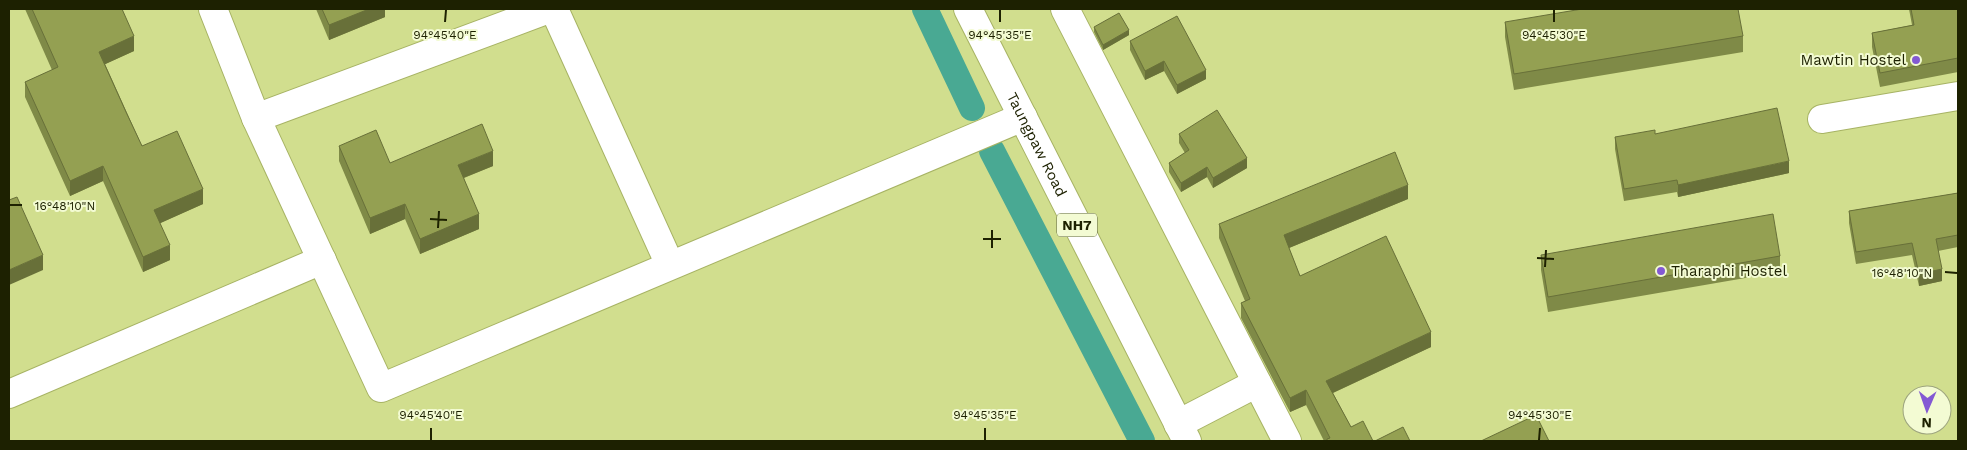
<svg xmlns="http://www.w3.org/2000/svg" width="1967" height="450" viewBox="0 0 1967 450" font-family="'Work Sans',sans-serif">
<rect width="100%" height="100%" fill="#d1de8e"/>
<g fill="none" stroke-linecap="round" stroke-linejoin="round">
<!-- canal -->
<g stroke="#49a993" stroke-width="26">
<path d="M925,9L972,108"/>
<path d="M992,151L1142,441"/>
</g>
<defs>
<g id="minor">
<path d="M213,9L256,118L381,388L1023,117"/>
<path d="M554,9L670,265"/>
<path d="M1065,9L1287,441"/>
<path d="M256,118L549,9"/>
<path d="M1822,119L1958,96"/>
<path d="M9,394L322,260"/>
<path d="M1178,424L1257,383"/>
</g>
<g id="trunk">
<path id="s1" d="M968,9L1187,441"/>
</g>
</defs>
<!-- minor casing -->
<use href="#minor" stroke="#a7b364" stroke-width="30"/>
<!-- trunk casing -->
<use href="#trunk" stroke="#a7b364" stroke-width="30"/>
<!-- minor -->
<use href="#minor" stroke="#fff" stroke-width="28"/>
<!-- trunk -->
<use href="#trunk" stroke="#fff" stroke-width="28"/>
</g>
<!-- wall -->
<g fill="#7f8a47">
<path d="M25,9H122L134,51L105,64L142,146L203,204L160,223L170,260L143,272L103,181L70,196L25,97V82L52,70Z"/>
<path d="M316,9H385V17L329,40Z"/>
<path d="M1909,9H1958V72L1880,87L1872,47V33L1912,25Z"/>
<path d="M1505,22L1743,36V52L1514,90L1505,37Z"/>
<path d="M1094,27L1129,35L1103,50L1094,32Z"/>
<path d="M1130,41L1206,79L1177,94L1164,71L1145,80L1130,50Z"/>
<path d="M1179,134L1247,168L1213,188L1207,177L1181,192L1169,172V163L1185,153L1179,143Z"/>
<path d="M1655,134L1789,173L1678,197L1677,192L1624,201L1615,149V137Z"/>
<path d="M339,146L390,163L493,166L464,178L479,229L420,254L405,219L370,234L339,161Z"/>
<path d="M1958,193V247L1938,251L1942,281L1919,286L1912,255L1856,264L1849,223V211Z"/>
<path d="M1408,199L1289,248L1300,276L1431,347L1333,393L1351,427L1373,441H1324L1306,405L1290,412L1241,318V303L1245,301L1219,238V224Z"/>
<path d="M1541,255L1780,256V272L1548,312L1541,270Z"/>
</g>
<!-- shaded-wall -->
<g fill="#687039">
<path d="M369,9H385V17L329,40V25Z"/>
<path d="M1129,30V35L1103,50V45Z"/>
<path d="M134,36V51L99,67V52Z"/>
<path d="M1164,61V71L1145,80V71Z"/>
<path d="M1206,70V79L1177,94V85Z"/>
<path d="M493,151V166L458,180V165Z"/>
<path d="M1247,158V168L1213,188V178Z"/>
<path d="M1789,161V173L1678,197V185Z"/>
<path d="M103,166V181L70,196V181Z"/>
<path d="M1207,167V177L1181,192V183Z"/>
<path d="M1408,185V199L1284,250V235Z"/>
<path d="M203,189V204L154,226V210Z"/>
<path d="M405,204V219L370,234V218Z"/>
<path d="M479,214V229L420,254V239Z"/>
<path d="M170,245V260L143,272V257Z"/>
<path d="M43,255V270L9,285V270Z"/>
<path d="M1942,269V281L1919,286V274Z"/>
<path d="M10,311V326L9,327V312Z"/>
<path d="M1431,332V347L1326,396V381Z"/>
<path d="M1306,390V405L1290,412V398Z"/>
</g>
<!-- building -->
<g fill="#94a052" stroke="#687039">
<path d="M32,9H122L134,36L99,52L126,112L142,146L177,131L203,189L154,210L170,245L143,257L103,166L70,181L25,82L58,67Z"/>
<path d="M322,9H369L329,25Z"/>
<path d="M1582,9H1738L1743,36L1514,74L1505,22Z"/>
<path d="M1911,9H1958V58L1880,73L1872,33L1914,25Z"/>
<path d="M1119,13L1129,30L1103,45L1094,27Z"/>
<path d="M1177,16L1206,70L1177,85L1164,61L1145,71L1130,41Z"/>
<path d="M1777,108L1789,161L1678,185L1677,180L1624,189L1615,137L1655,130V134Z"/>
<path d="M1217,110L1247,158L1213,178L1207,167L1181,183L1169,163L1189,150L1179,134Z"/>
<path d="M482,124L493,151L458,165L479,214L420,239L405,204L370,218L339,146L376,130L390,163Z"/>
<path d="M1395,152L1408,185L1284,235L1300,276L1386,236L1431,332L1326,381L1351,427L1363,421L1373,441H1327V439L1330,438L1306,390L1290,398L1241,303L1250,299L1219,224Z"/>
<path d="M1958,193V235L1936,239L1942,269L1919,274L1912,243L1856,252L1849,211Z"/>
<path d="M17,197L43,255L9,270V200Z"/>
<path d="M1773,214L1780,256L1548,297L1541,255Z"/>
<path d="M1536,415L1549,441H1481Z"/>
<path d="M1403,427L1410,441H1375Z"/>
</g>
<!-- ticks -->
<path fill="none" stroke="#1d2101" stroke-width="2" d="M445,22L446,10M1000,22V10M1554,22V10M10,205H22M430,219L447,220M438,228L439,211M983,239H1001M992,248V230M1537,258L1554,259M1545,267L1546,250M1945,272L1957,273M431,440V428M985,440V428M1539,440L1540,428"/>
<!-- markers -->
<g fill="#8359d3" stroke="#f3fbd3" stroke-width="2">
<circle cx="1916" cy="60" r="5"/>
<circle cx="1661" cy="271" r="5"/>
</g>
<g text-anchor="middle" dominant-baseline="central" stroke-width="4" stroke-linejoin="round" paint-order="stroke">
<!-- shield labels -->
<rect fill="#f3fbd3" stroke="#5d6240" stroke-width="1" x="1057" y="213.5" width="40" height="23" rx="4"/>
<g font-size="14" font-weight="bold" fill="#1d2101">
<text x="1077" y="225">NH7</text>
</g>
<!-- poi labels -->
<g font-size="15" fill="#1d2101" stroke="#f3fbd3" text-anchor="end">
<text x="1906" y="60">Mawtin Hostel</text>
<text x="1671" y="271" text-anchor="start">Tharaphi Hostel</text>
</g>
<!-- street labels -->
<g font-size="15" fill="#1d2101" stroke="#f3fbd3">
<text stroke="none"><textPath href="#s1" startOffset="152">Taungpaw Road</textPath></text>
</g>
</g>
<g font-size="12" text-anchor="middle" fill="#1d2101" stroke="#f3fbd3" stroke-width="4" stroke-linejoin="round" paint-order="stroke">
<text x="445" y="39">94°45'40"E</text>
<text x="1000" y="39">94°45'35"E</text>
<text x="1554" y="39">94°45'30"E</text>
<text x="65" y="210">16°48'10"N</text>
<text x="1902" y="277">16°48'10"N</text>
<text x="431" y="419">94°45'40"E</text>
<text x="985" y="419">94°45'35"E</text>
<text x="1540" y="419">94°45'30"E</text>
</g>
<!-- border -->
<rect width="1967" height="450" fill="none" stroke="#1d2101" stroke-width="20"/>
<!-- north arrow -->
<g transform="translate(1927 410) rotate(182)"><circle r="24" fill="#f3fbd3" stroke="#9da47f"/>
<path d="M0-4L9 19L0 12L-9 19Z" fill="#8359d3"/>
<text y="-8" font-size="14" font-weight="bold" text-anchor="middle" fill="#1d2101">N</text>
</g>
</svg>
